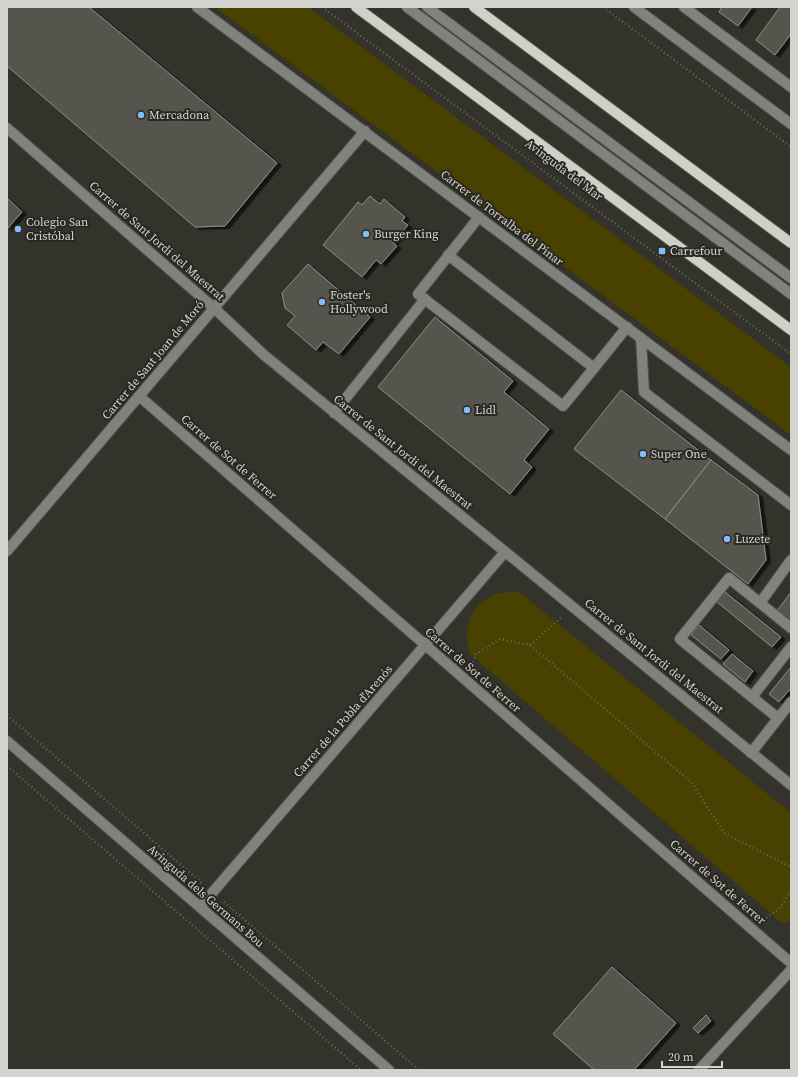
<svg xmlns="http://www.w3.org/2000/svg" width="798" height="1077" viewBox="0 0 798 1077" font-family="'Source Serif 4',serif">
<defs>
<filter id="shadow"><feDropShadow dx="4.5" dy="2.5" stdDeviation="0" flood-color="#0009"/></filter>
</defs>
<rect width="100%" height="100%" fill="#33332c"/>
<!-- green -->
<g fill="#484100">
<path d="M215,7H308L791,367V435Z"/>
<path d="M518,591L791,813V921L782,923L469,653L466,633L471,616L479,604L495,594Z"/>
</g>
<!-- building -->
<g fill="#56554e" stroke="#8f8e86" filter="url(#shadow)">
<path d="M7,7H89L277,163L225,226L195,227L7,66Z"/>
<path d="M722,7H752L738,26L719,12Z"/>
<path d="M780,7H791V34L775,55L756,40Z"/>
<path d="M370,196L380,204L384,199L405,217L402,221L408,225L393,243L397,246L381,264L376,260L362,277L323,245L358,202L362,205Z"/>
<path d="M7,198L22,212L7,229Z"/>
<path d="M308,264L370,317L339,354L323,342L316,350L287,325L295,316L285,308L282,293Z"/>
<path d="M435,317L513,381L504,392L549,429L524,460L532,467L510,494L378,387Z"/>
<path d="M621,390L711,460L665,519L574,449Z"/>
<path d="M711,460L758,495L766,560L748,584L665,519Z"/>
<path d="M725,592L781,637L772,647L717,602Z"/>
<path d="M791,592V622L777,611Z"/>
<path d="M699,625L729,650L721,659L691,635Z"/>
<path d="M732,654L753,671L745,682L723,664Z"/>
<path d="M791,667V688L779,702L769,694Z"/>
<path d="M612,967L676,1023L634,1070H594L553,1034Z"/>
<path d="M706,1015L711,1021L698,1033L693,1028Z"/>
</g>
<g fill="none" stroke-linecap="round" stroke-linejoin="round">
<defs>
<g id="minor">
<path d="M197,7L791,450"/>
<path d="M407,7L791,294"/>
<path d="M427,7L791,278"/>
<path d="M634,7L791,124"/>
<path d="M684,7L791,87"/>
<path d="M7,128L214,308L264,355L791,785"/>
<path d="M448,255L594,368L563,406L418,294L479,217"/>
<path d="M641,338L644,392L791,505"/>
<path d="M594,368L627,327"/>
<path d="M139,396L791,963"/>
<path d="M334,413L425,299"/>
<path d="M7,551L365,131"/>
<path d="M760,603L791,560"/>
<path d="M752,697L791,647"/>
<path d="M778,718L680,639L729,578L791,628"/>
<path d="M7,741L389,1070"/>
<path d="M751,753L791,702"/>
<path d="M200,907L505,552"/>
<path d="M699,1070L791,970"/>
</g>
<g id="major">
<path d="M356,7L791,330"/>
<path d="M474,7L791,243"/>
</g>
</defs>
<!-- minor casing -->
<use href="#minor" stroke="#505049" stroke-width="12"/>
<!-- major casing -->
<use href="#major" stroke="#505049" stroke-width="12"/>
<!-- path -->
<g stroke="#676760" stroke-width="2.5" stroke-dasharray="1 3" stroke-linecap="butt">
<path d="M322,7L791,354"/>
<path d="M603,7L791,147"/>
<path d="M530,645L562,617"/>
<path d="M472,666L476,654L500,639L530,645L692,783L724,833L791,867"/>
<path d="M7,715L202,883"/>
<path d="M7,766L361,1070"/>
<path d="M224,902L419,1070"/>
<path d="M763,920L779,909L791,891"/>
</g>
<!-- minor -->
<use href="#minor" stroke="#81817d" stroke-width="10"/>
<!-- major -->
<use href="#major" stroke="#d0cfc8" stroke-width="10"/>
</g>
<!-- markers -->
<g fill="#84bcfb" stroke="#292922" stroke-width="1.5">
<circle cx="141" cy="115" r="4"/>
<circle cx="18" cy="229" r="4"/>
<circle cx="366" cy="234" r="4"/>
<rect x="658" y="247" width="8" height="8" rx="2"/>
<circle cx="322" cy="302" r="4"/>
<circle cx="467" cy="410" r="4"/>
<circle cx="643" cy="454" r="4"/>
<circle cx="727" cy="539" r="4"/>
</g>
<g text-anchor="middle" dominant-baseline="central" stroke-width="4" stroke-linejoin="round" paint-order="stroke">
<!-- poi labels -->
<g font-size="12" fill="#d4d4cf" stroke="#292922" text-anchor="start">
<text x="149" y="115">Mercadona</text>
<text x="26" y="222">Colegio San<tspan x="26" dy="14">Cristóbal</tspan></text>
<text x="374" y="234">Burger King</text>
<text x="670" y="251">Carrefour</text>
<text x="330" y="295">Foster's<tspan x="330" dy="14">Hollywood</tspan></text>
<text x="475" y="410">Lidl</text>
<text x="651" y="454">Super One</text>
<text x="735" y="539">Luzete</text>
</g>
<!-- street labels -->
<g font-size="12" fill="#d4d4cf" stroke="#292922">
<text transform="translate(564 170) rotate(37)">Avinguda del Mar</text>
<text transform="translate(502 218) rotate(37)">Carrer de Torralba del Pinar</text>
<text transform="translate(157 241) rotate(41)">Carrer de Sant Jordi del Maestrat</text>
<text transform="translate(153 360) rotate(-50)">Carrer de Sant Joan de Moró</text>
<text transform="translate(403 452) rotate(39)">Carrer de Sant Jordi del Maestrat</text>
<text transform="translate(229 457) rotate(41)">Carrer de Sot de Ferrer</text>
<text transform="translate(654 656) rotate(39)">Carrer de Sant Jordi del Maestrat</text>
<text transform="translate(473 670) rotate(41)">Carrer de Sot de Ferrer</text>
<text transform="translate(343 721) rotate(-49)">Carrer de la Pobla d'Arenós</text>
<text transform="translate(718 882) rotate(41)">Carrer de Sot de Ferrer</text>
<text transform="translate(206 896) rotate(41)">Avinguda dels Germans Bou</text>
</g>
</g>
<!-- border -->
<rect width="798" height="1077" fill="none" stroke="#d4d4cf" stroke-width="16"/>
<!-- scale -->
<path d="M662 1061v6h60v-6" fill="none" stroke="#d4d4cf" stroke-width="2"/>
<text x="668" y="1061" font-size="12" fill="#d4d4cf" stroke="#292922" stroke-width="3" paint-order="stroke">20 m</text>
</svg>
